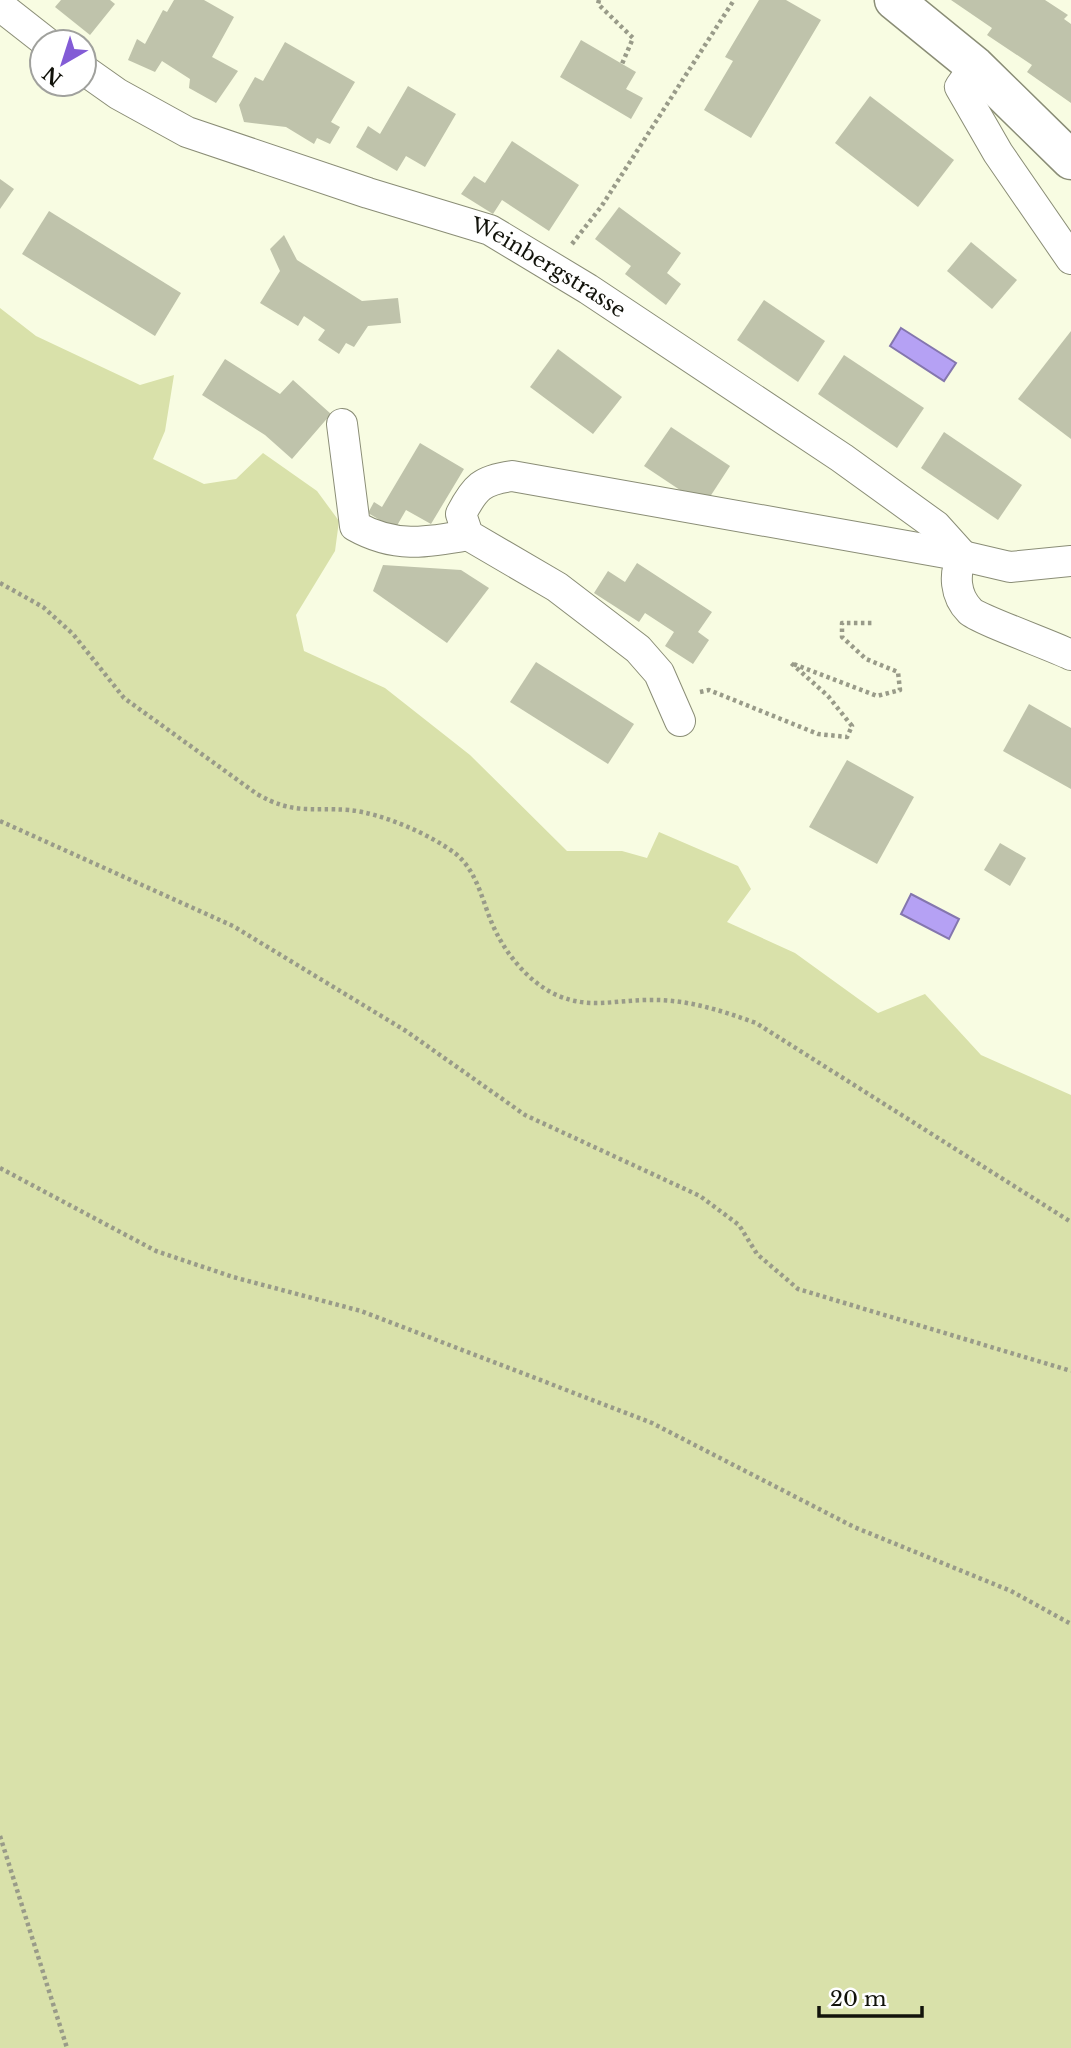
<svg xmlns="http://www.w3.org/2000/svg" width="1071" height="2048" viewBox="0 0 1071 2048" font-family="'Libre Baskerville',serif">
<rect width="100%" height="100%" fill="#f8fce2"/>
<!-- green -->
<path fill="#d9e1aa" d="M0,308L36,336L140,385L174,375L165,431L153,459L204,484L236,479L263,453L317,491L339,521L335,551L296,615L304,651L385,688L470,755L567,851H622L647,858L659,832L738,866L751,889L727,922L795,953L878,1013L925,994L981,1055L1071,1095V2048H0Z"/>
<!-- water -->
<g fill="#b5a1f4" stroke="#8476ae" stroke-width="2">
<path d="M901,328L956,363L944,381L890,346Z"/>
<path d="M911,894L959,919L949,939L901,914Z"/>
</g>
<!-- building -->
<g fill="#bfc3ab">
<path d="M61,0H110L115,4L90,35L55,7Z"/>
<path d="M174,0H204L234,17L212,57L238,71L216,103L189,88L190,79L162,61L155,72L128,60L137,39L145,44L163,10L167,12Z"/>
<path d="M759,0H786L821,20L751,138L704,110L733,61L725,57Z"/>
<path d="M951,0H1045L1068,15L1064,19L1071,24V103L1027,72L1032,65L987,35L992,28Z"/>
<path d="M581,40L636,72L626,89L643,98L631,119L560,77Z"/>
<path d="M285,42L355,82L331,122L340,127L330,144L317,138L314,144L286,127L244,122L239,105L255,77L263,81Z"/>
<path d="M408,86L456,114L425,167L406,156L397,171L356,147L368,126L380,134Z"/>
<path d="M870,96L954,160L918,207L835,143Z"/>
<path d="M512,141L579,185L549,231L502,200L493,214L461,194L474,176L485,183Z"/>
<path d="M0,179L14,189L0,209Z"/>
<path d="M619,207L681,253L667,273L681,284L666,305L625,274L631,266L595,239Z"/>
<path d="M49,211L181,293L155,336L22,254Z"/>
<path d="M284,235L297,260L362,301L398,298L401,323L368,326L354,347L346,343L339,354L318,340L325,330L304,316L298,326L260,303L280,271L270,249Z"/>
<path d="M971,242L1017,280L992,309L947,271Z"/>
<path d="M764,300L825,341L798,382L737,340Z"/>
<path d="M1071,331V439L1018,399Z"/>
<path d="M558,349L622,397L593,434L530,387Z"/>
<path d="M844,355L924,408L897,448L818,394Z"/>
<path d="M225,359L280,394L293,380L331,414L292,459L265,435L202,395Z"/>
<path d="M671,427L730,466L704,506L644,466Z"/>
<path d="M944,432L1022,485L998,520L921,468Z"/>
<path d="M420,443L464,469L431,524L406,510L395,529L368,513L374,502L382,507Z"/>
<path d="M637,563L712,612L698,632L709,640L693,664L665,646L674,632L645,613L639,622L594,593L608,571L625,582Z"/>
<path d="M383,565L461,570L489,588L447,643L373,591Z"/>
<path d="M536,662L634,724L608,764L510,702Z"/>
<path d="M1029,704L1071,728V789L1003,751Z"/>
<path d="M847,760L914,797L877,864L809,827Z"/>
<path d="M1000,843L1026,858L1010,886L984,870Z"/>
</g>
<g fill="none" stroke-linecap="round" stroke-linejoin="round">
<defs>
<g id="street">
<path d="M0,6L46,42"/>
<path d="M975,66L960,87L998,153L1071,259"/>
<path id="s1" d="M84,70L118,94L187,132L368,193L490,230L588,289L842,458L936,526L963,556"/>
<path d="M342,424L355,526C394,548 426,543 468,535"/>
<path d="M963,556C953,573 955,596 970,611C978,619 1053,646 1071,655"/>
<path d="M680,721L659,673L638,649L557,587L468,535L461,514C475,487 482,480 512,476L963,556L1010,567L1071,561"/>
</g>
<path id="secondary" d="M894,0L975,66L1071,160"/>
</defs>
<!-- street casing -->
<use href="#street" stroke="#8a8d76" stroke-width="32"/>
<!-- secondary casing -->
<use href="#secondary" stroke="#8a8d76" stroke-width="41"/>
<!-- path -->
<g stroke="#999b89" stroke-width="4.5" stroke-dasharray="3.5 3.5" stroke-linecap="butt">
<path d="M599,0L598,4L633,38L622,64"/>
<path d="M572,244L601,207L734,0"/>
<path d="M0,583L43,607L73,634L124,698L257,794C294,815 309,807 349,810C381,813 430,834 456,854C480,874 483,908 497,934C510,959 532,985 559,996C590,1009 616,1000 648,1000C686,999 720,1010 756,1023L1071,1222"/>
<path d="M700,692L709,690L818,734L847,737L852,726L828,696L791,663L877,696L900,690L898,672L866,659L842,637V623H873"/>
<path d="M0,821L233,926L406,1031L525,1115L700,1196L739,1225L757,1254L798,1289L1071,1371"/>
<path d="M0,1168L156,1251L233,1277L361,1311L652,1423L854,1527L1011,1591L1071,1624"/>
<path d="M0,1836L67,2048"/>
</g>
<!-- street -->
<use href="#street" stroke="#fff" stroke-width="30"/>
<!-- secondary -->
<use href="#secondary" stroke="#fff" stroke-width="38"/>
</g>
<g text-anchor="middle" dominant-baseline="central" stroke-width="6" stroke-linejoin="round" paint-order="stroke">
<!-- street labels -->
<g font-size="21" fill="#12130b" stroke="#fff">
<text stroke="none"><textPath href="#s1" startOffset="508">Weinbergstrasse</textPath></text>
</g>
</g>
<!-- north arrow -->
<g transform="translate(63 63) rotate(219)"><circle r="33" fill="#ffffff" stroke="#a0a19d" stroke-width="2"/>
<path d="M0-5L12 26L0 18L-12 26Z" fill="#835cd6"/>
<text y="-10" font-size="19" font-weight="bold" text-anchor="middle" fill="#12130b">N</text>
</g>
<!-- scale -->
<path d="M819 2006v10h103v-10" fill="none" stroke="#12130b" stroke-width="3.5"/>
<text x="830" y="2006" font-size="21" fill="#12130b" stroke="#ffffff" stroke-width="5" paint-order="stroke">20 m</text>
</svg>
